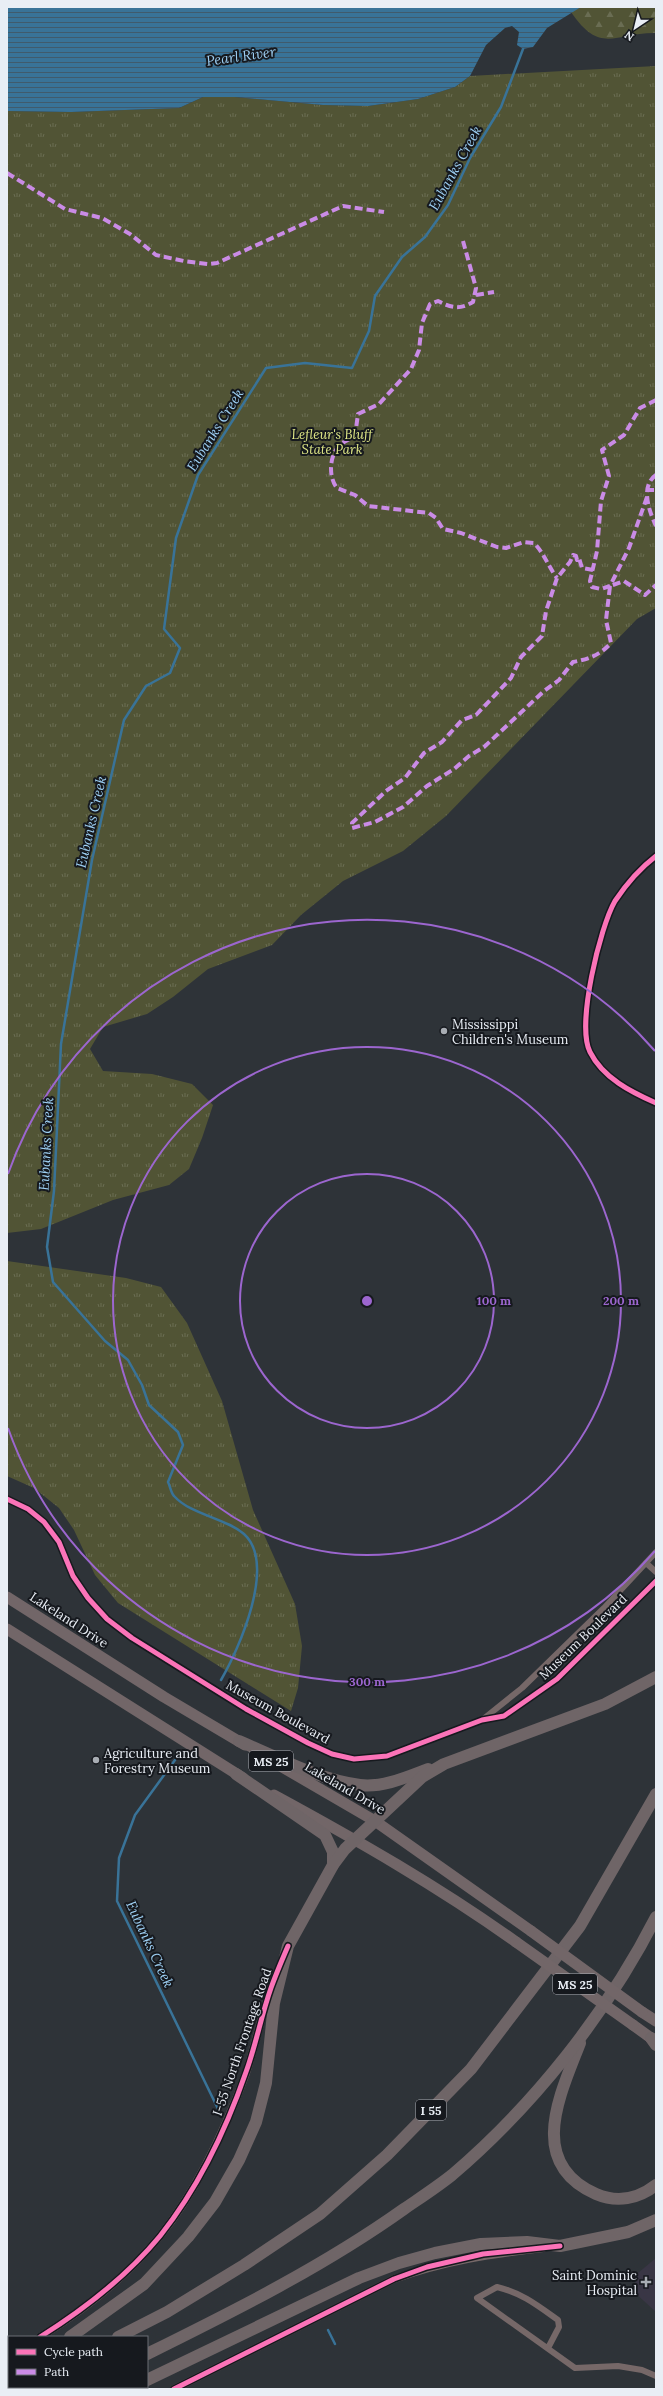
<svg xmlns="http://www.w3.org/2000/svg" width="663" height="2396" viewBox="0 0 663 2396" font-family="Lora,serif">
<defs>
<pattern id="forest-firs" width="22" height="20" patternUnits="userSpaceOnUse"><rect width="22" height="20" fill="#515435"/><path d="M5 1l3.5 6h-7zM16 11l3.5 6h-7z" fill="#6a6d53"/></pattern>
<pattern id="park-tufts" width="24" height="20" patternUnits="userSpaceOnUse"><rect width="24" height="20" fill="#515435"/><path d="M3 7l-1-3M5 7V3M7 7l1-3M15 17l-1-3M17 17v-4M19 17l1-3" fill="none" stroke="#6a6d53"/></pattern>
<pattern id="water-rules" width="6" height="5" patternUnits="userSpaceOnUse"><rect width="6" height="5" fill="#397398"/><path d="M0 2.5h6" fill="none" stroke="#405b6d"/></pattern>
</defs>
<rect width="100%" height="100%" fill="#2e3338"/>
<!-- medical -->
<path fill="#393645" d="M656,2258V2312L633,2291L638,2273Z"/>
<!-- forest -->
<path fill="url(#forest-firs)" d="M581,7H656V33C615,32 601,56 571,12Z"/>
<!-- park -->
<g fill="url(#park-tufts)">
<path d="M656,66V608L637,619L446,816L403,851L343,881L301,915L272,945L208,969L173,997L147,1014L103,1027L90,1049L103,1071L152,1074L192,1084L213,1105L202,1138L189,1169L169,1185L113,1200L41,1229L7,1233V111L71,112L179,108L203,97H235L323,105L368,106L418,99L455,87L470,76Z"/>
<path d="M7,1261L126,1278L161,1287L187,1323L222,1401L253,1510L295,1604L302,1646L298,1688L291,1711L118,1603L95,1575L74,1530L59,1508L34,1488L7,1476Z"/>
</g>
<!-- water -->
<path fill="url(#water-rules)" d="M7,7H581L547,28L533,47L523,49L517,45L519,32L512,26L505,28L486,45L470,76L455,87L418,99L368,106L323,105L235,97H203L179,108L71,112L7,111Z"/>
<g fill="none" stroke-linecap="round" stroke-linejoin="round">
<!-- stream -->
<g stroke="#397398" stroke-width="2.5">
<path d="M221,1680C239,1649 277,1564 244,1534C226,1518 191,1515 174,1496C171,1493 170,1486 168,1482L183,1445L178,1432L149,1405L142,1385L128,1360L105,1341L53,1282L47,1247L54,1191L61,1044L92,860L124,720L146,686L170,673L180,648L164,629L176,538L198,475L266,368L305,363L352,368L369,331L375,296L402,257L425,237L448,205L470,158L501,107L523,49"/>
<path d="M175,1760L135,1815L119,1858L117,1901L221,2115"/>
<path d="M328,2330L335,2344"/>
</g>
<!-- minor -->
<g stroke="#766868" stroke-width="6">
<path d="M656,856C639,869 627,883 615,901C600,927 576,1025 590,1052C603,1078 631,1092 656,1103"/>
<path d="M7,1499L28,1509L44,1522L59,1542L73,1576L88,1598L107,1619L132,1638L246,1709L308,1743L332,1754L354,1759L387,1756L482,1720L504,1716L557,1679L656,1581"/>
<path d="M646,1563L656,1572"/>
<path d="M482,1720L522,1688L604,1608L656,1552"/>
<path d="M548,2348L559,2327L558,2320C537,2305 522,2293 497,2287L477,2298L575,2368L618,2366L642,2370L656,2376"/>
</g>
<!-- tertiary -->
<g stroke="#766868" stroke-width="8">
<path d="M40,2337C84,2310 127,2276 160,2236C198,2189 225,2130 246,2073C257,2040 263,2006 276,1974"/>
<path d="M7,2357L9,2355"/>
<path d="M174,2389L394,2279C444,2261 490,2254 543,2248"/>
</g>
<!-- trunk -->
<g stroke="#726668" stroke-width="11">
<path d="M7,1597L164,1697L245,1745"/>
<path d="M7,1629L243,1778"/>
<path d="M265,1757L375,1821L531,1931"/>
<path d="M274,1795C357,1840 439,1887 516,1942"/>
<path d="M642,2012L656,2021"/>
<path d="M633,2025L651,2038"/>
</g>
<!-- motorway -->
<g stroke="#6f6567" stroke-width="12">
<path d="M239,1741C277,1757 318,1780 360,1785C382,1788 407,1777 428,1769"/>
<path d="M236,1774L325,1835L333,1852V1865"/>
<path d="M651,2038L656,2045"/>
<path d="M580,2043C560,2095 526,2163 596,2194C617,2203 638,2199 656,2185"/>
<path d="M70,2337L144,2284L188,2237L215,2202L239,2160L256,2122L266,2083L274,2003L288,1946L333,1865L345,1849L422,1777L444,1764L605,1704L656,1677"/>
<path d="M118,2337L167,2312L244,2265L320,2214L387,2155L471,2069L580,1926L656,1794"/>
<path d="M147,2354C236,2310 324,2266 404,2209C420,2198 437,2187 452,2175C534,2105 607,2013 656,1917"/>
<path d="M7,2376L9,2375"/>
<path d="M147,2380L359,2278L399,2263L435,2253L481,2244L527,2242L560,2246L628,2232L656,2220"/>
<path d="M14,2389L18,2387"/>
<path d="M76,2389L80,2387"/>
<path d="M128,2389L132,2387"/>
</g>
<!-- trunk-bridge -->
<g stroke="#726668" stroke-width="11">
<path d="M531,1931L642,2012"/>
<path d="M516,1942L633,2025"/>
</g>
<!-- quiet -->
<g stroke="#ca8be6" stroke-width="4" stroke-dasharray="8 4" stroke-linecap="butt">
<path d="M7,173L65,209L102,218L130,234L156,255L184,261L208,264L217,263L343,206L384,212"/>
<path d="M463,241L476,288L473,302C459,310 452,308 438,301L430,304L422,323L419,350L411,369L379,404L358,414L355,436C350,439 345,441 341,444C329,454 328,477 337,488L355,495L368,506L429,513L436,518L443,529L461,533L497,547L506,548L524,542L534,543C544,553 548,566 557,578"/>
<path d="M476,295L494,292"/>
<path d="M656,475C640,486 649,511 656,526"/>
<path d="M646,490H656"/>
<path d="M647,497L629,548L610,586L601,589L592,587L590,581L597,551L601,501L609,476L602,450L624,435L640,408L656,400"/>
<path d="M593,570L582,568L579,558L577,560L576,556L573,555L570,562L557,578L546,611L542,636L521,657L511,678L476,715L462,720L442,742L424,753L405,778L386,791L352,823V828L375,822L403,807L427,786L454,769L469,756L484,747L544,691L559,680L573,662C589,659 600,655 611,643L606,620L610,586L624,581L645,595L656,585"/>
</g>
<defs>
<g id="cycleway">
<path d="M656,856C639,869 627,883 615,901C600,927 576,1025 590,1052C603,1078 631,1092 656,1103"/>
<path d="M7,1499L28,1509L44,1522L59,1542L73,1576L88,1598L107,1619L132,1638L246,1709L308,1743L332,1754L354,1759L387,1756L482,1720L504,1716L557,1679L656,1581"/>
<path d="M40,2337C83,2310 128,2275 160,2236C198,2188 226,2130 246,2072C256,2045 261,2016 271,1988C276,1974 282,1960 288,1946"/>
<path d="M174,2389L394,2279L427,2267L483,2254L560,2246"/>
</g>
</defs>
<!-- cycleway casing -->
<use href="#cycleway" stroke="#16191e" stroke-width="8"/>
<!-- cycleway -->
<use href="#cycleway" stroke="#fb73b8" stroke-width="5"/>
</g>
<!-- distance rings -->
<g fill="none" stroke="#9c66cf" stroke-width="2">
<circle cx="367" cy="1301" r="127"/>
<circle cx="367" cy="1301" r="254"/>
<path d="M655 1551A381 381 0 0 1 8 1428M8 1174A381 381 0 0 1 655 1051"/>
</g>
<!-- markers -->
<g fill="#a8adb3" stroke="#16191e" stroke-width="1.5">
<circle cx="444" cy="1031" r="4"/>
<circle cx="96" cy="1760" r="4"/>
<path d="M644 2276h4v4h4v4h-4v4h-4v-4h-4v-4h4z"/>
</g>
<g text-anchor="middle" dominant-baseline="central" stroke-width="4" stroke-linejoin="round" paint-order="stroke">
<!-- shield labels -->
<g fill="#16191e" stroke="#aaaeb4" stroke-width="1">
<rect x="249" y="1751" width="44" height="20" rx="3"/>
<rect x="553" y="1974" width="44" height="20" rx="3"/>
<rect x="416" y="2100" width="30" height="20" rx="3"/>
</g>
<g font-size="12" font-weight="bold" fill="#e9eef5">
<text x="271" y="1761">MS 25</text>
<text x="575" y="1984">MS 25</text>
<text x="431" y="2110">I 55</text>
</g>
<!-- park labels -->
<g font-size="13" font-style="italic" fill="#e0e887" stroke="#16191e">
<text x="332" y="434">Lefleur's Bluff<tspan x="332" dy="15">State Park</tspan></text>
</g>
<!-- poi labels -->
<g font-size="13" fill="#e9eef5" stroke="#16191e" text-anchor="start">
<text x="452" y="1024">Mississippi<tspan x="452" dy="15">Children's Museum</tspan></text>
<text x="104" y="1753">Agriculture and<tspan x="104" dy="15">Forestry Museum</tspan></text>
<text x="637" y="2275" text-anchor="end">Saint Dominic<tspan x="637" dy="15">Hospital</tspan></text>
</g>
<!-- street labels -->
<g font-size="13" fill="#e9eef5" stroke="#16191e">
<text transform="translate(69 1620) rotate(33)">Lakeland Drive</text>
<text transform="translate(583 1637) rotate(-44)">Museum Boulevard</text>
<text transform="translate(278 1712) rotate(29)">Museum Boulevard</text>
<text transform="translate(345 1788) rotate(30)">Lakeland Drive</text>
<text transform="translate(242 2042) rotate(-71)">I-55 North Frontage Road</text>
</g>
<!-- water labels -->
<g font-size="14" font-style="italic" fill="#9dcff3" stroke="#16191e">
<text transform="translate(241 56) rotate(-8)">Pearl River</text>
<text transform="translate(455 168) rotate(-61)">Eubanks Creek</text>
<text transform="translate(215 430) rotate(-58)">Eubanks Creek</text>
<text transform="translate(91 822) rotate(-77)">Eubanks Creek</text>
<text transform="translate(46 1144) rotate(-87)">Eubanks Creek</text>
<text transform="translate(150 1944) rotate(65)">Eubanks Creek</text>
</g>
</g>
<circle cx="367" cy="1301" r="6" fill="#9c66cf" stroke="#16191e" stroke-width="2"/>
<g font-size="12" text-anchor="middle" font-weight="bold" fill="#9c66cf" stroke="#16191e" stroke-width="4" stroke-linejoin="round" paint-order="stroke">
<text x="494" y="1305">100 m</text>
<text x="621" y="1305">200 m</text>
<text x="367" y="1686">300 m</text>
</g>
<!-- border -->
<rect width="663" height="2396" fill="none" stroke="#e9eef5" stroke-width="16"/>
<!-- legend -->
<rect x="8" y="2336" width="140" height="52" fill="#16191e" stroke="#6a6e74"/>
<rect x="16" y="2349" width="20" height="6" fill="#fb73b8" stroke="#6a6e74"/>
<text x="44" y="2356" font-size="12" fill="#e9eef5">Cycle path</text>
<rect x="16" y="2369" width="20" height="6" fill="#ca8be6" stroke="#6a6e74"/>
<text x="44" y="2376" font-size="12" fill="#e9eef5">Path</text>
<!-- north arrow -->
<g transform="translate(635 28) rotate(215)" stroke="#16191e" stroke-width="3" paint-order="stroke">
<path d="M0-3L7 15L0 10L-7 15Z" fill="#e9eef5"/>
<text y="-6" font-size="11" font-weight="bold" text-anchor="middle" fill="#e9eef5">N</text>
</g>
</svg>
